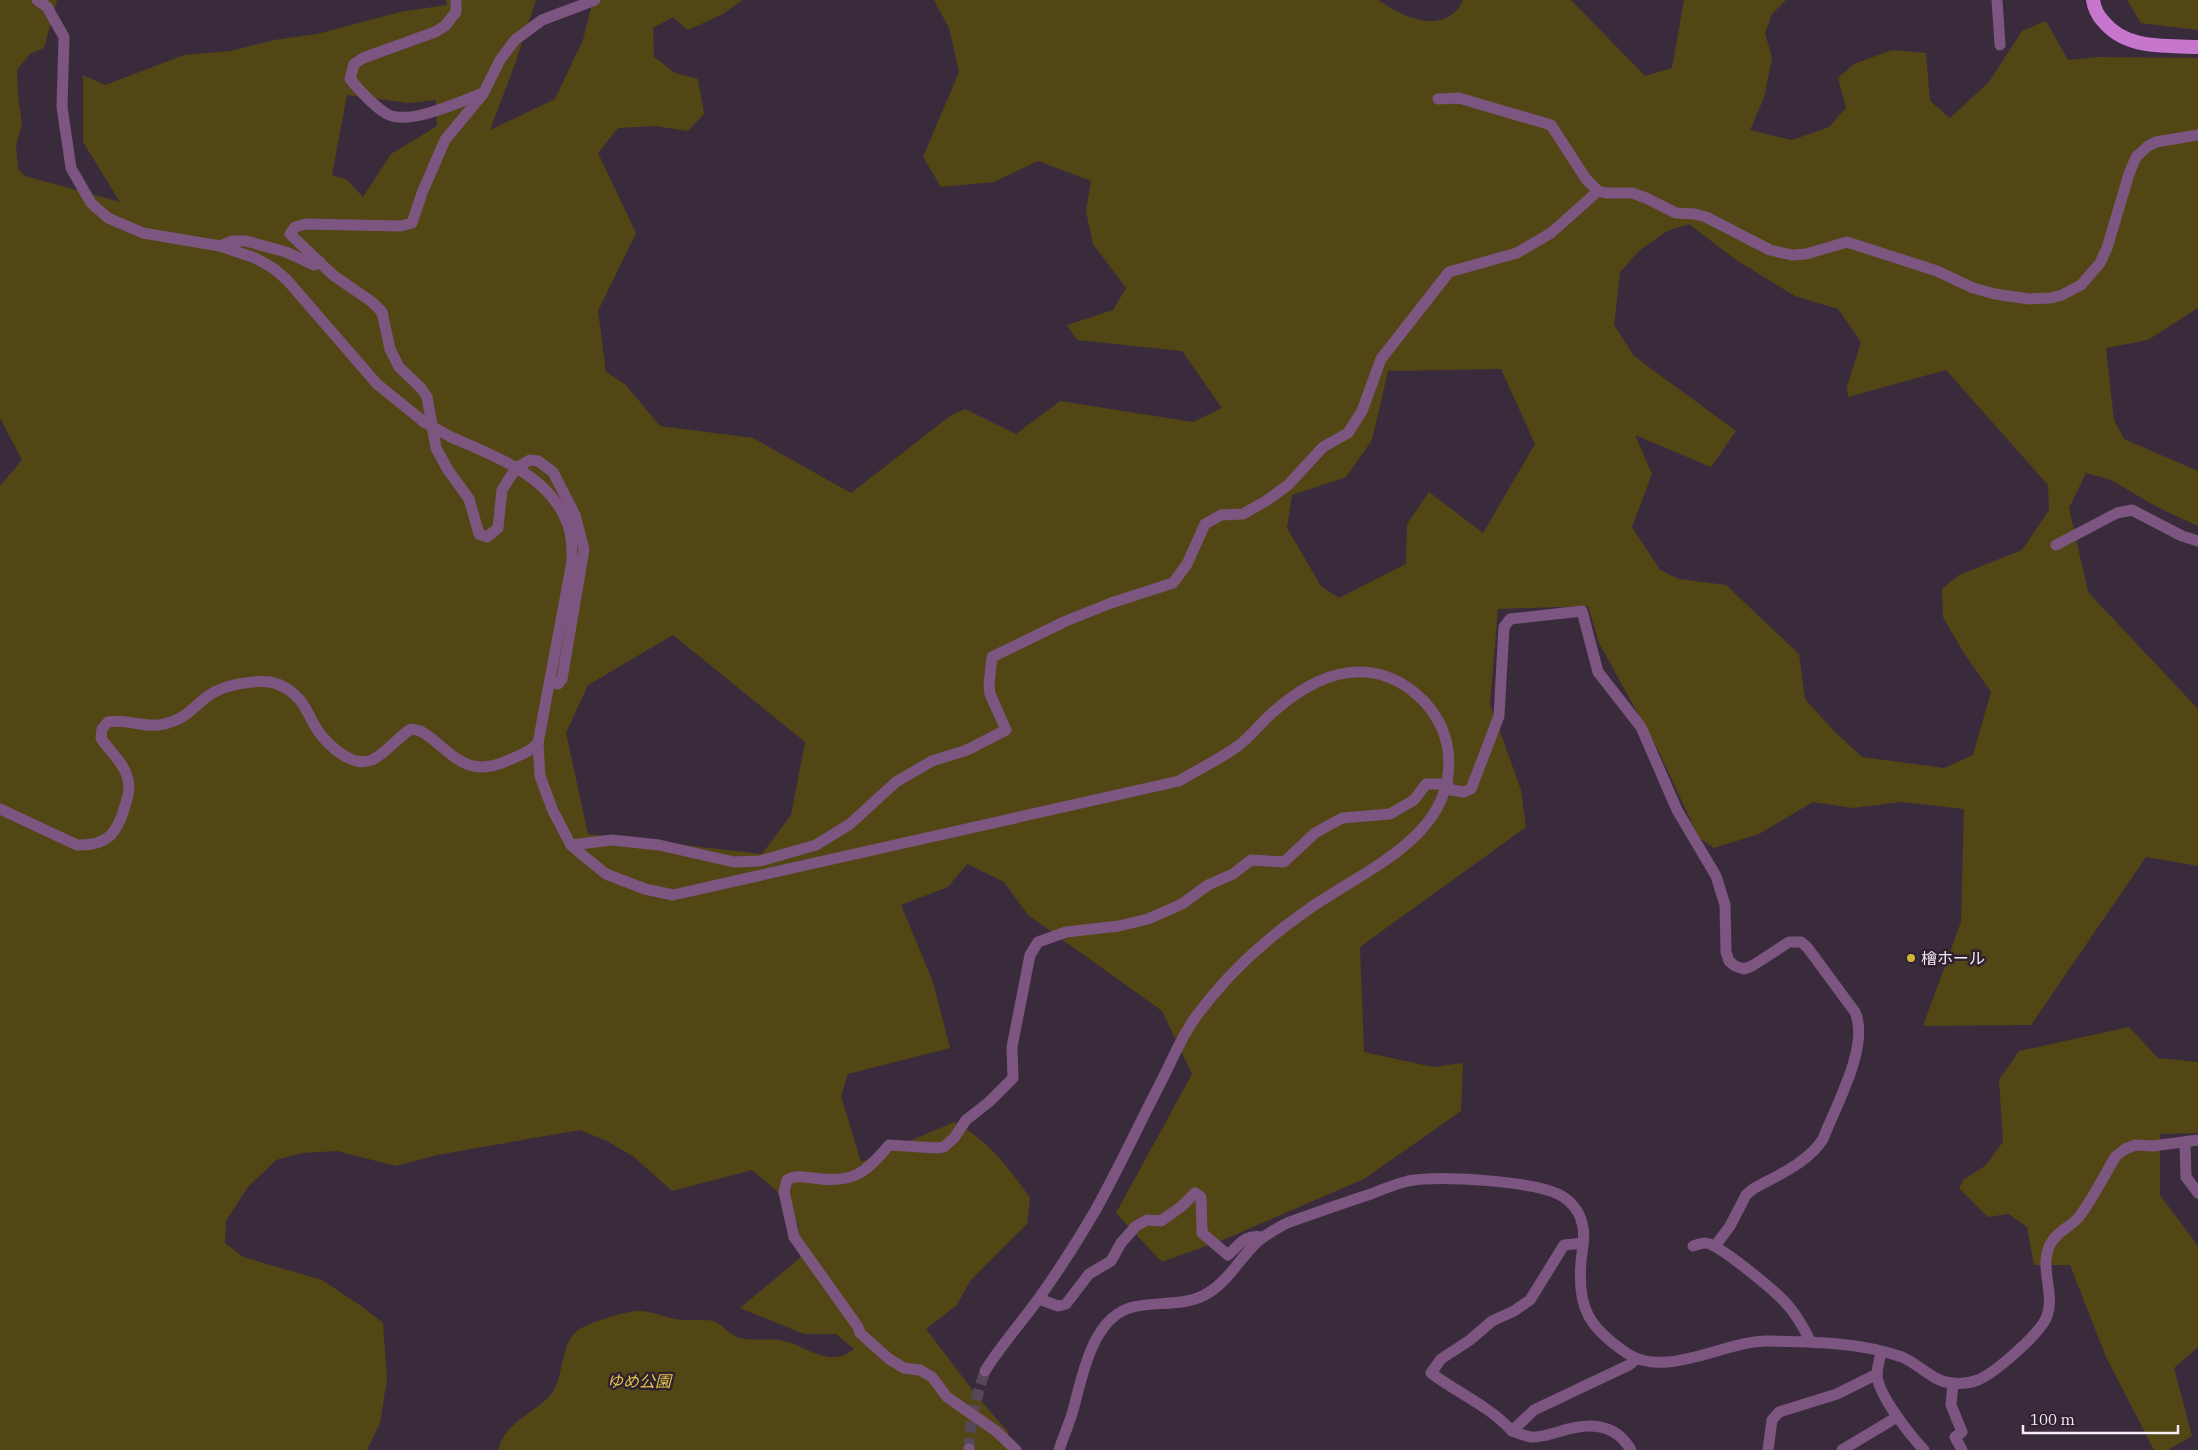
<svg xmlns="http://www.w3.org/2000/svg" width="2198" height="1450" viewBox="0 0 2198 1450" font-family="'IBM Plex Serif','Noto Sans JP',serif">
<rect width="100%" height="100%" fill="#3a2b3c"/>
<!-- green -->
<g fill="#524615" fill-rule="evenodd">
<path d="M0,0H57L44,48L30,54L17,70L18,95L22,124L16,145L18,169L25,176L120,202L83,142V75L105,85L184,55L230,51L274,40L317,34L400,12L447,5L446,0H536L515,64L490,130L555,99L583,40L593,0H742L723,14L688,30L673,17L653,28L654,57L675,73L698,79L704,114L688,131L655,126L618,128L598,153L636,233L598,311L606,372L625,384L660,426L753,438L851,493L950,416L965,409L1016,434L1060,401L1193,422L1222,408L1182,351L1077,340L1067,325L1113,310L1126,288L1093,244L1086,211L1091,181L1038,161L994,182L941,187L923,157L959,72L949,28L934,0H1378C1398,13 1431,32 1454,13C1458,10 1461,4 1463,0H1571L1645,76L1672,68L1684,0H1786L1772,14L1765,33L1772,58L1764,98L1750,130L1792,140L1829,127L1846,108L1838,78L1854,64L1892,50L1926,53L1930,101L1950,118L1989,82L2022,31L2046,21L2068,60L2098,57L2198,58V308L2148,340L2106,348L2114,420L2124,439L2198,471V526L2157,507L2111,480L2086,473L2069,508L2088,592L2198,709V866L2146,857L2031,1025L1923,1026L1961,922L1964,809L1902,802L1852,808L1813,802L1759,834L1714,848L1699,838L1658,750L1599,643L1588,606L1498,609L1490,704L1521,790L1526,827L1360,947L1364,1052L1433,1067L1463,1063L1461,1111L1364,1179L1225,1239L1162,1262L1116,1213L1192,1074L1162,1011L1028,915L1004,882L967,864L948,887L901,905L933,982L950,1048L848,1074L841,1096L861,1162L954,1122C986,1138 1010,1169 1030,1198L1027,1224L970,1281L957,1305L926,1329L977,1396L1008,1432L1010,1450H498C505,1420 540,1412 554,1390C564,1372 561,1344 577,1331C589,1322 623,1312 638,1311C653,1311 668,1319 683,1320C693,1321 704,1319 713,1321C721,1323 728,1333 735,1336C750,1343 769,1337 784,1341C809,1347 830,1369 854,1349L836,1334H804L740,1308L800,1258L798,1224L775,1189L752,1170L672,1191L634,1157L607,1141L580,1130L437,1155L396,1166L337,1151L302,1153L276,1160L248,1187L226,1221L225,1243L243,1257L322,1280L361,1306L383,1323L387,1379L380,1423L367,1450H0V486L22,460L0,418ZM347,95L409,103L436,100L437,126L391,154L363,197L347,180L332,175ZM1689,224L1736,260L1795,296L1838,309L1861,342L1847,387L1848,397L1946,370L2048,485L2049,510L2022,550L1959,575L1942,589L1943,617L1964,653L1991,692L1973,755L1944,768L1862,757L1834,731L1805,699L1799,654L1726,585L1679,579L1660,570L1632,527L1652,474L1635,435L1711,467L1736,431L1634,356L1614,325L1620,272L1640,250L1667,231ZM1501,369L1535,444L1483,533L1429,492L1407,524L1406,564L1339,598L1321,586L1287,528L1292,495L1346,477L1372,440L1388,371ZM673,635L805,742L791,815L762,854L588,834L566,733L588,685Z"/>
<path d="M2127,0H2198V30L2141,23Z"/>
<path d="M2129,1027L2158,1058L2198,1062V1133L2160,1134V1195L2198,1246V1347L2174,1368L2192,1436L2168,1450H2154L2106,1357L2070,1265H2034L2027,1227L2009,1214L1988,1217L1959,1188L1964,1179L1985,1166L2003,1142L1999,1080L2019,1051Z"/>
</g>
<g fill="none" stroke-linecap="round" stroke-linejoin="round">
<!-- minor-tunnel -->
<path stroke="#564858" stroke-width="11" stroke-dasharray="11 5.5" stroke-linecap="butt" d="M969,1449C970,1421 976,1398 985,1371"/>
<!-- minor -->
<g stroke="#7c5680" stroke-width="11">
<path d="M37,0L47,7L64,37L62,107L71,168L91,203L108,218L143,233L220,246L255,258L273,268L287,280L377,384L424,422"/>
<path d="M456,0V12L445,26L435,32L363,58L354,64L350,79C358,89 376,108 387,114C409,126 459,102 481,94"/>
<path d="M1997,0L2000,45"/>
<path d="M1438,99L1459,98L1551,125L1586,179L1598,191L1606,193H1632L1646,198L1676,213L1695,214L1706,217L1770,250L1792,255L1806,254L1847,242L1937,271L1973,288L1995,294L2029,299L2051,298L2062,295L2081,285L2100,263L2107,248L2129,174L2136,157L2148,146L2156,142L2198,135"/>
<path d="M220,246L233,241H246L286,252L314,265L320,262"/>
<path d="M451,437C492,455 547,474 566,520C572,533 572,548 572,562L538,743L540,776L553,811L571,845L580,853L606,874L645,889L673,895L1179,781C1199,769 1220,759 1238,746C1250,737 1260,724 1271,714C1311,678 1361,654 1410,689C1430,704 1444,724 1448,750C1459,836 1363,870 1306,911C1263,941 1226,975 1195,1018C1182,1036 1173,1058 1163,1078C1140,1122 1119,1168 1095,1211C1078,1240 1059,1270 1039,1298C1022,1322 1001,1345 985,1371"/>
<path d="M2056,545L2117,513L2132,510L2182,536L2198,541"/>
<path d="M550,681L558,684L562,679L584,549L575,515L553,472L538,461L530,460L516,468L502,490L498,528L487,537L479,534L469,499L448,470L436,448L427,397L421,388L399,367L390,349L382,312L372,302L333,275L290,234L295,227L306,224L401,226L412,223L422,193L445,140L483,94L500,60L515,40L542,20L595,0"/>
<path d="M1446,789L1464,792L1471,789L1499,716L1504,627L1510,619L1582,611L1598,672L1641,727L1677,810L1716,876L1725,905L1726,952L1729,961L1735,966L1744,969L1752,966L1789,942H1801L1807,947L1855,1012C1870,1046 1836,1105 1823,1139C1808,1163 1776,1176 1753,1189L1746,1195L1730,1226L1715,1246"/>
<path d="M0,809L77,845C107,846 117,834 125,806C128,796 131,787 127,776C123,762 109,751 101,738L102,729L108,722C127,718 145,729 164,724C185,720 192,708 208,696C223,685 252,680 270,682C281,684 291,690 299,699C307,708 311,721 318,731C329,746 352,768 372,760C386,753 397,738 411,729C419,729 425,733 431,738C459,761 472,777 509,760C520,755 530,752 538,743"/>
<path d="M571,845L612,840L659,845L734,862L760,861L816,845L850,824L896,782L932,761L967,750L1006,730L990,694L989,684L992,657L1066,621L1111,603L1173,583L1187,564L1205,524L1221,515L1243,514L1266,501L1288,485L1323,447L1348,433L1362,411L1381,359L1449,272L1517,253L1551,233L1598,191"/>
<path d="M2185,1143L2186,1177L2198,1193"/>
<path d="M1583,1243L1564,1245L1530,1300L1514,1311L1492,1321L1470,1340L1441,1359L1431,1373C1459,1394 1488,1405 1512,1431L1534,1410L1629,1365L1636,1359"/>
<path d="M1693,1246C1697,1245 1701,1243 1705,1243C1718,1243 1772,1289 1783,1300C1795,1312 1803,1327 1811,1342"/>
<path d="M1039,1299L1058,1306L1066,1304L1089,1274L1111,1261L1121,1243L1136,1226L1147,1220L1161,1221L1182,1206L1195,1193L1201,1197L1202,1233L1228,1255C1241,1243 1245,1234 1263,1237"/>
<path d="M1881,1352C1880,1359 1877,1367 1877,1375C1878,1395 1910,1435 1924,1450"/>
<path d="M1953,1383L1951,1405L1962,1432L1955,1437L1962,1450"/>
<path d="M1512,1431C1518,1433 1524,1436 1531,1437C1539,1438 1550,1434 1558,1432C1586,1423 1614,1421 1631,1450"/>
<path d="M969,1449V1450"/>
<path d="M1016,1450L996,1431L947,1397L932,1377L920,1370L904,1368L889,1359L860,1333L858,1327L794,1237L784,1192L787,1180C795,1175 803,1177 813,1178C852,1184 865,1174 889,1145L936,1148L944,1147L954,1138L966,1120L989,1102L1013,1078L1012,1047L1030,955L1038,942L1066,932L1119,926L1148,919L1182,904L1208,885L1233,874L1251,860L1284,862L1315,833L1342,818L1390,814L1414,800L1426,784H1448"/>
<path d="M1059,1450C1063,1438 1068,1426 1072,1414C1082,1379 1091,1317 1133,1307C1158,1301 1186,1307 1208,1293C1228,1281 1239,1260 1255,1244C1264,1235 1276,1229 1287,1223C1315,1213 1343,1203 1371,1194C1383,1189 1396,1184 1408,1181C1439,1175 1529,1181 1558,1194C1569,1199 1579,1210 1582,1223C1586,1235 1582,1249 1581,1262C1577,1308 1589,1328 1628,1354C1667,1379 1727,1340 1769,1341C1813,1342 1860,1342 1902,1357C1919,1364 1932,1381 1951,1383C1960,1384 1970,1383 1978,1380C1995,1373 2041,1333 2047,1316C2056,1292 2036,1263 2053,1240C2059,1231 2071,1226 2078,1218C2092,1201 2104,1175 2116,1156L2125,1149L2136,1145L2153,1146L2198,1140"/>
<path d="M1768,1450L1772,1420L1779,1412L1837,1394L1877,1374"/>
<path d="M1842,1450L1897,1417"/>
</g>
<!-- major -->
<path stroke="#c677cd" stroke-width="14" d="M2093,0C2094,7 2098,16 2103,21C2126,50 2165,45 2198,47"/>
<!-- minor-bridge -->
<path stroke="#7c5680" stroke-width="11" d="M424,422L451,437"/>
</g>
<!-- markers -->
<circle fill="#d3b635" stroke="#302131" stroke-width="2" cx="1911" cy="958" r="5"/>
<g text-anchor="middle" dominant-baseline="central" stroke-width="5" stroke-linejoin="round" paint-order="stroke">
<!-- poi labels -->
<g font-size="16" fill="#f6ecf6" stroke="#302131" text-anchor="start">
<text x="1921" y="958">檜ホール</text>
</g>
<!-- park labels -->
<g font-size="16" font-style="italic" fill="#e2c545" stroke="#302131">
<text x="639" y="1381">ゆめ公園</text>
</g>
</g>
<!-- scale -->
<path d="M2023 1425v8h155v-8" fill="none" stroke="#f6ecf6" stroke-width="2.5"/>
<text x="2030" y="1425" font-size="15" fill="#f6ecf6" stroke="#302131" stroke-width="4" paint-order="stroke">100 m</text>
</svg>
